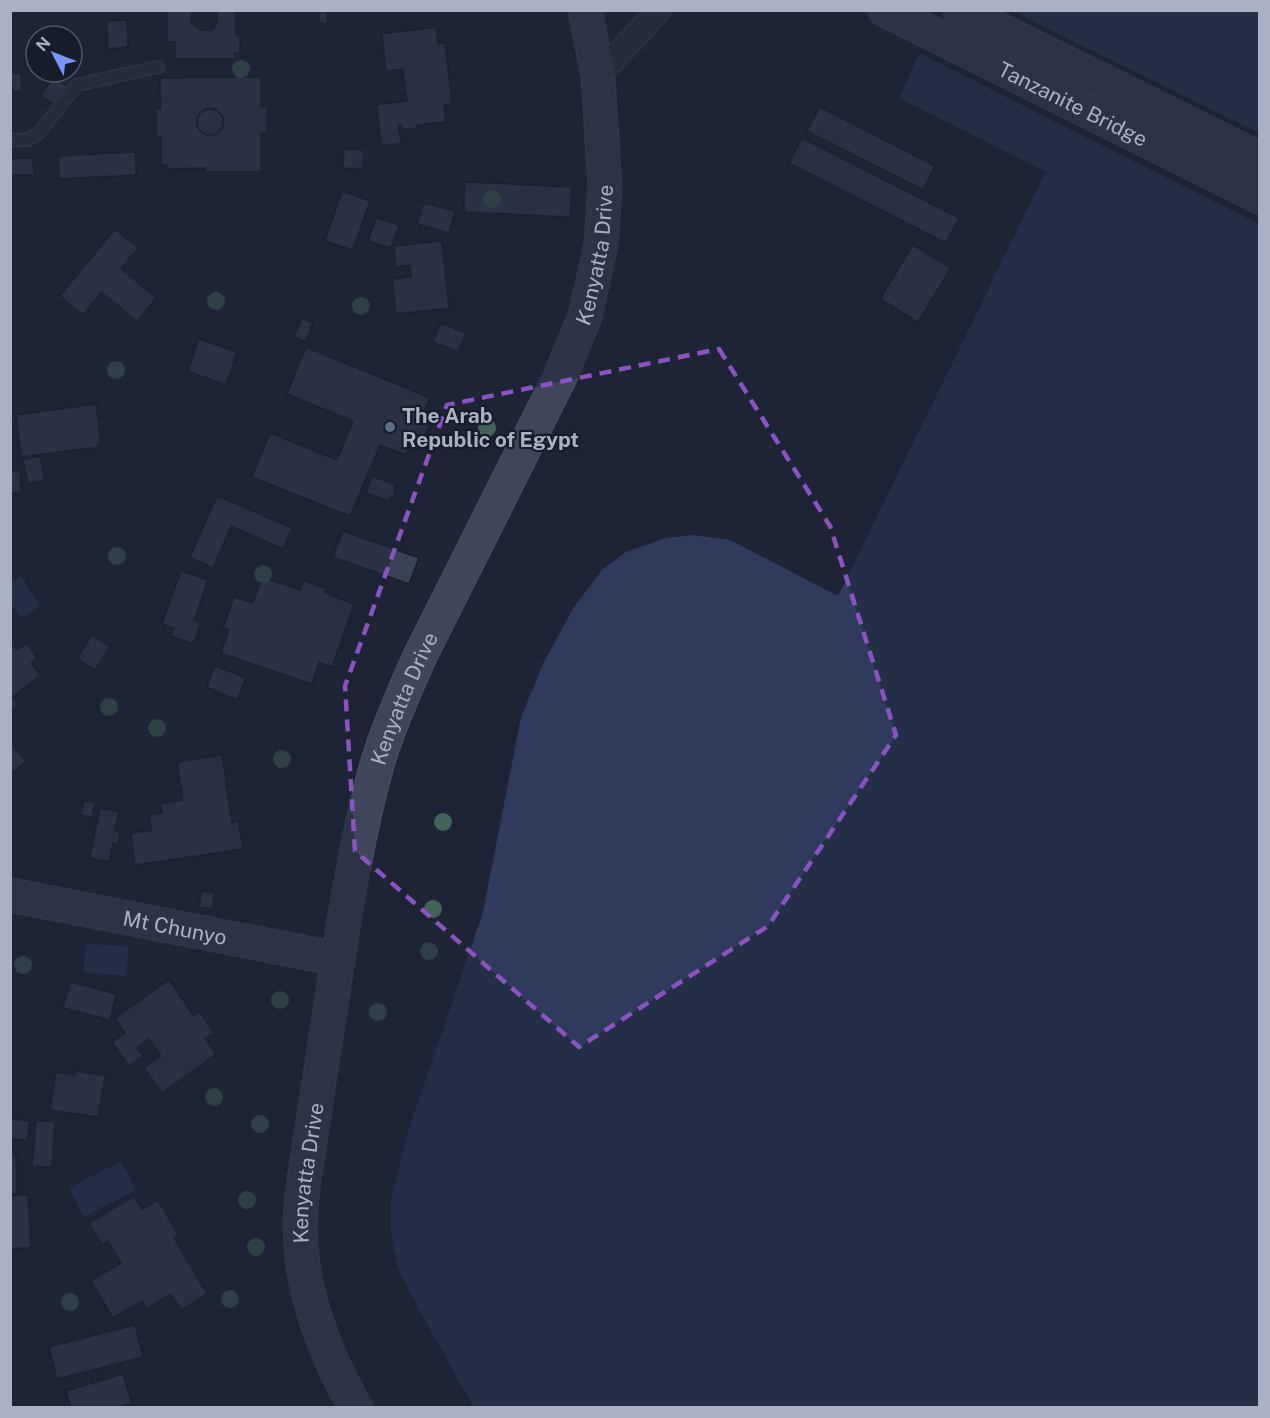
<svg xmlns="http://www.w3.org/2000/svg" width="1270" height="1418" viewBox="0 0 1270 1418" font-family="'Public Sans',sans-serif">
<rect width="100%" height="100%" fill="#1e2436"/>
<!-- water -->
<g fill="#2f3a5c">
<path d="M939,11H1259V1407H474L427,1324L398,1268L391,1230V1200L407,1135L483,912L521,717L543,664L574,607L603,569L626,552L666,538L694,535L730,540L838,596L1046,172L899,98Z"/>
<path d="M21,576L40,606L21,618L11,602V583Z"/>
<path d="M86,943L129,947L126,976L83,972Z"/>
<path d="M121,1161L136,1190L84,1217L69,1188Z"/>
</g>
<!-- pier -->
<path fill="#1e2436" d="M935,10L1012,11L1259,133V224L916,52Z"/>
<!-- building -->
<g fill="#3a4257" stroke="#191e2d" stroke-width="1.5" fill-rule="evenodd">
<path d="M167,10H192L191,22L200,30H212L217,24V10H236V36L240,35V53H235V59H175V42H167Z"/>
<rect x="319" y="12" width="8" height="11"/>
<path d="M127,20L128,47L108,49L107,21Z"/>
<path d="M436,27L438,44L445,43L452,104L444,105L446,122L417,125L418,128L403,130L402,125H398L401,143L381,146L377,105L407,101L403,69L386,71L382,34Z"/>
<path d="M21,73L22,91L13,92L11,74Z"/>
<path d="M54,77L68,87L54,105L41,95Z"/>
<path d="M261,77V107H268L267,133H261V172H205V168L167,169V165H161V137H156V109H161L160,78ZM206,109H216L223,117V127L215,134H205L197,126L198,116Z"/>
<path d="M820,107L935,166L923,190L807,131Z"/>
<circle cx="210" cy="122" r="13"/>
<path d="M802,138L959,218L946,243L789,163Z"/>
<path d="M344,149L364,150L363,169L343,168Z"/>
<path d="M135,152L136,175L59,179L58,156Z"/>
<path d="M33,158L34,175H10V159Z"/>
<path d="M465,182L572,187L570,217L464,212Z"/>
<path d="M342,191L370,201L353,250L325,241Z"/>
<path d="M423,203L455,211L449,233L417,224Z"/>
<path d="M376,218L399,225L391,248L368,241Z"/>
<path d="M115,229L138,248L121,269L156,298L137,321L101,292L83,315L60,296Z"/>
<path d="M442,241L449,308L396,314L392,279L411,277L410,265L396,267L394,246Z"/>
<path d="M913,245L951,268L918,322L880,299Z"/>
<path d="M302,318L313,323L305,342L294,337Z"/>
<path d="M441,323L466,333L458,352L433,342Z"/>
<path d="M199,339L237,352L226,385L188,371Z"/>
<path d="M306,347L430,398L424,411L434,415L419,449L410,446L406,455L380,445L350,516L252,477L270,433L337,460L353,421L287,394Z"/>
<path d="M96,404L101,444H98L99,447L21,457L16,415Z"/>
<path d="M40,456L45,480L28,483L23,460Z"/>
<path d="M10,472H20L21,492L10,493Z"/>
<path d="M372,476L395,485L394,489H396L393,498L390,497L389,501L366,493Z"/>
<path d="M217,496L292,528L283,549L231,526L213,568L190,557Z"/>
<path d="M343,531L419,558L409,584L333,557Z"/>
<path d="M181,571L208,580L194,620L201,623L193,644L171,636L174,628L162,624Z"/>
<path d="M262,577L300,590L303,580L327,589L325,593L354,604L332,667L319,662L312,684L221,653L229,630L223,628L234,597L253,603Z"/>
<path d="M92,635L110,647L95,670L77,658Z"/>
<path d="M10,641L17,650L27,643L37,658L31,663L40,675L13,697L19,705L10,711Z"/>
<path d="M215,666L246,678L237,700L207,687Z"/>
<path d="M12,743L26,762L10,774V744Z"/>
<path d="M222,755L232,823L238,821L243,849L135,865L131,833L152,830L149,815L162,813L160,804L183,800L177,762Z"/>
<path d="M84,801L95,803L92,817L81,815Z"/>
<path d="M100,808L119,812L115,831H120L118,844L113,843L109,862L90,858Z"/>
<path d="M202,891L215,893L212,909L199,907Z"/>
<path d="M169,980L194,1016L200,1012L214,1033L205,1039L216,1054L162,1093L144,1068L161,1056L149,1039L137,1048L143,1056L129,1066L112,1042L125,1033L115,1018Z"/>
<path d="M70,982L116,994L110,1020L63,1008Z"/>
<path d="M76,1071L105,1076L98,1117L50,1110L56,1072L75,1075Z"/>
<path d="M10,1119L30,1121L27,1141L10,1138Z"/>
<path d="M36,1120L55,1122L52,1167L32,1166Z"/>
<path d="M10,1151L16,1155L17,1194H10Z"/>
<path d="M28,1195L31,1247L10,1249V1196Z"/>
<path d="M134,1196L142,1209L158,1200L178,1235L174,1238L207,1294L181,1310L171,1294L147,1309L142,1301L113,1318L91,1281L121,1263L108,1241L102,1245L89,1223Z"/>
<path d="M135,1325L143,1357L57,1379L49,1347Z"/>
<path d="M123,1374L132,1403L117,1408H71L66,1391Z"/>
</g>
<g fill="none" stroke-linecap="round" stroke-linejoin="round">
<defs>
<path id="lane" d="M10,140H27L38,134L77,85L158,67"/>
<path id="street" d="M598,76L659,10"/>
<g id="secondary">
<path id="s1" d="M885,10L1260,197"/>
<path d="M960,10L1260,159"/>
<path id="s2" d="M10,895L338,959"/>
<path id="s3" d="M356,1408C324,1353 301,1291 300,1227C300,1203 304,1178 308,1155C313,1122 318,1089 323,1056C339,957 351,857 378,761C389,725 405,690 420,656L560,377L585,316L601,244L605,187L598,76L585,10"/>
</g>
</defs>
<!-- lane casing -->
<use href="#lane" stroke="#4c5162" stroke-width="14"/>
<!-- street casing -->
<use href="#street" stroke="#4c5162" stroke-width="26"/>
<!-- secondary casing -->
<use href="#secondary" stroke="#4c5162" stroke-width="35"/>
<!-- lane -->
<use href="#lane" stroke="#313747" stroke-width="12"/>
<!-- street -->
<use href="#street" stroke="#313747" stroke-width="24"/>
<!-- secondary -->
<use href="#secondary" stroke="#3f455a" stroke-width="33"/>
</g>
<!-- trees -->
<g fill="#436259">
<circle cx="241" cy="69" r="9"/>
<circle cx="492" cy="199" r="9"/>
<circle cx="216" cy="301" r="9"/>
<circle cx="361" cy="306" r="9"/>
<circle cx="116" cy="370" r="9"/>
<circle cx="487" cy="428" r="9"/>
<circle cx="117" cy="556" r="9"/>
<circle cx="263" cy="574" r="9"/>
<circle cx="109" cy="707" r="9"/>
<circle cx="157" cy="728" r="9"/>
<circle cx="282" cy="759" r="9"/>
<circle cx="443" cy="822" r="9"/>
<circle cx="433" cy="909" r="9"/>
<circle cx="429" cy="951" r="9"/>
<circle cx="23" cy="965" r="9"/>
<circle cx="280" cy="1000" r="9"/>
<circle cx="378" cy="1012" r="9"/>
<circle cx="214" cy="1097" r="9"/>
<circle cx="260" cy="1124" r="9"/>
<circle cx="247" cy="1200" r="9"/>
<circle cx="256" cy="1247" r="9"/>
<circle cx="230" cy="1299" r="9"/>
<circle cx="70" cy="1302" r="9"/>
</g>
<!-- marked area -->
<path d="M0 0H1270V1418H0ZM719,349L830,526L896,735L768,926L579,1047L355,851L345,686L447,405Z" fill="#1e2436" fill-opacity=".55" fill-rule="evenodd"/>
<path fill="none" stroke="#8954c0" stroke-width="4.5" stroke-dasharray="12 8" stroke-linejoin="round" d="M719,349L830,526L896,735L768,926L579,1047L355,851L345,686L447,405Z"/>
<!-- markers -->
<circle fill="#5c6f8a" stroke="#171c2b" stroke-width="2" cx="390" cy="427" r="6"/>
<g text-anchor="middle" dominant-baseline="central" stroke-width="4.5" stroke-linejoin="round" paint-order="stroke">
<!-- street labels -->
<g font-size="21" fill="#abb1c4" stroke="#171c2b">
<text stroke="none"><textPath href="#s1" startOffset="210">Tanzanite Bridge</textPath></text>
<text stroke="none"><textPath href="#s3" startOffset="1218">Kenyatta Drive</textPath></text>
<text stroke="none"><textPath href="#s3" startOffset="732">Kenyatta Drive</textPath></text>
<text stroke="none"><textPath href="#s2" startOffset="168">Mt Chunyo</textPath></text>
<text stroke="none"><textPath href="#s3" startOffset="246">Kenyatta Drive</textPath></text>
</g>
<!-- poi labels -->
<g font-size="21" font-weight="bold" fill="#abb1c4" stroke="#171c2b" text-anchor="start">
<text x="402" y="415">The Arab<tspan x="402" dy="24">Republic of Egypt</tspan></text>
</g>
</g>
<!-- border -->
<rect width="1270" height="1418" fill="none" stroke="#abb1c4" stroke-width="24"/>
<!-- north arrow -->
<g transform="translate(54 54) rotate(312)"><circle r="28" fill="#171c2b" stroke="#525868" stroke-width="1.5"/>
<path d="M0-4.5L10 22L0 15L-10 22Z" fill="#7896fd"/>
<text y="-9" font-size="16" font-weight="bold" text-anchor="middle" fill="#abb1c4">N</text>
</g>
</svg>
